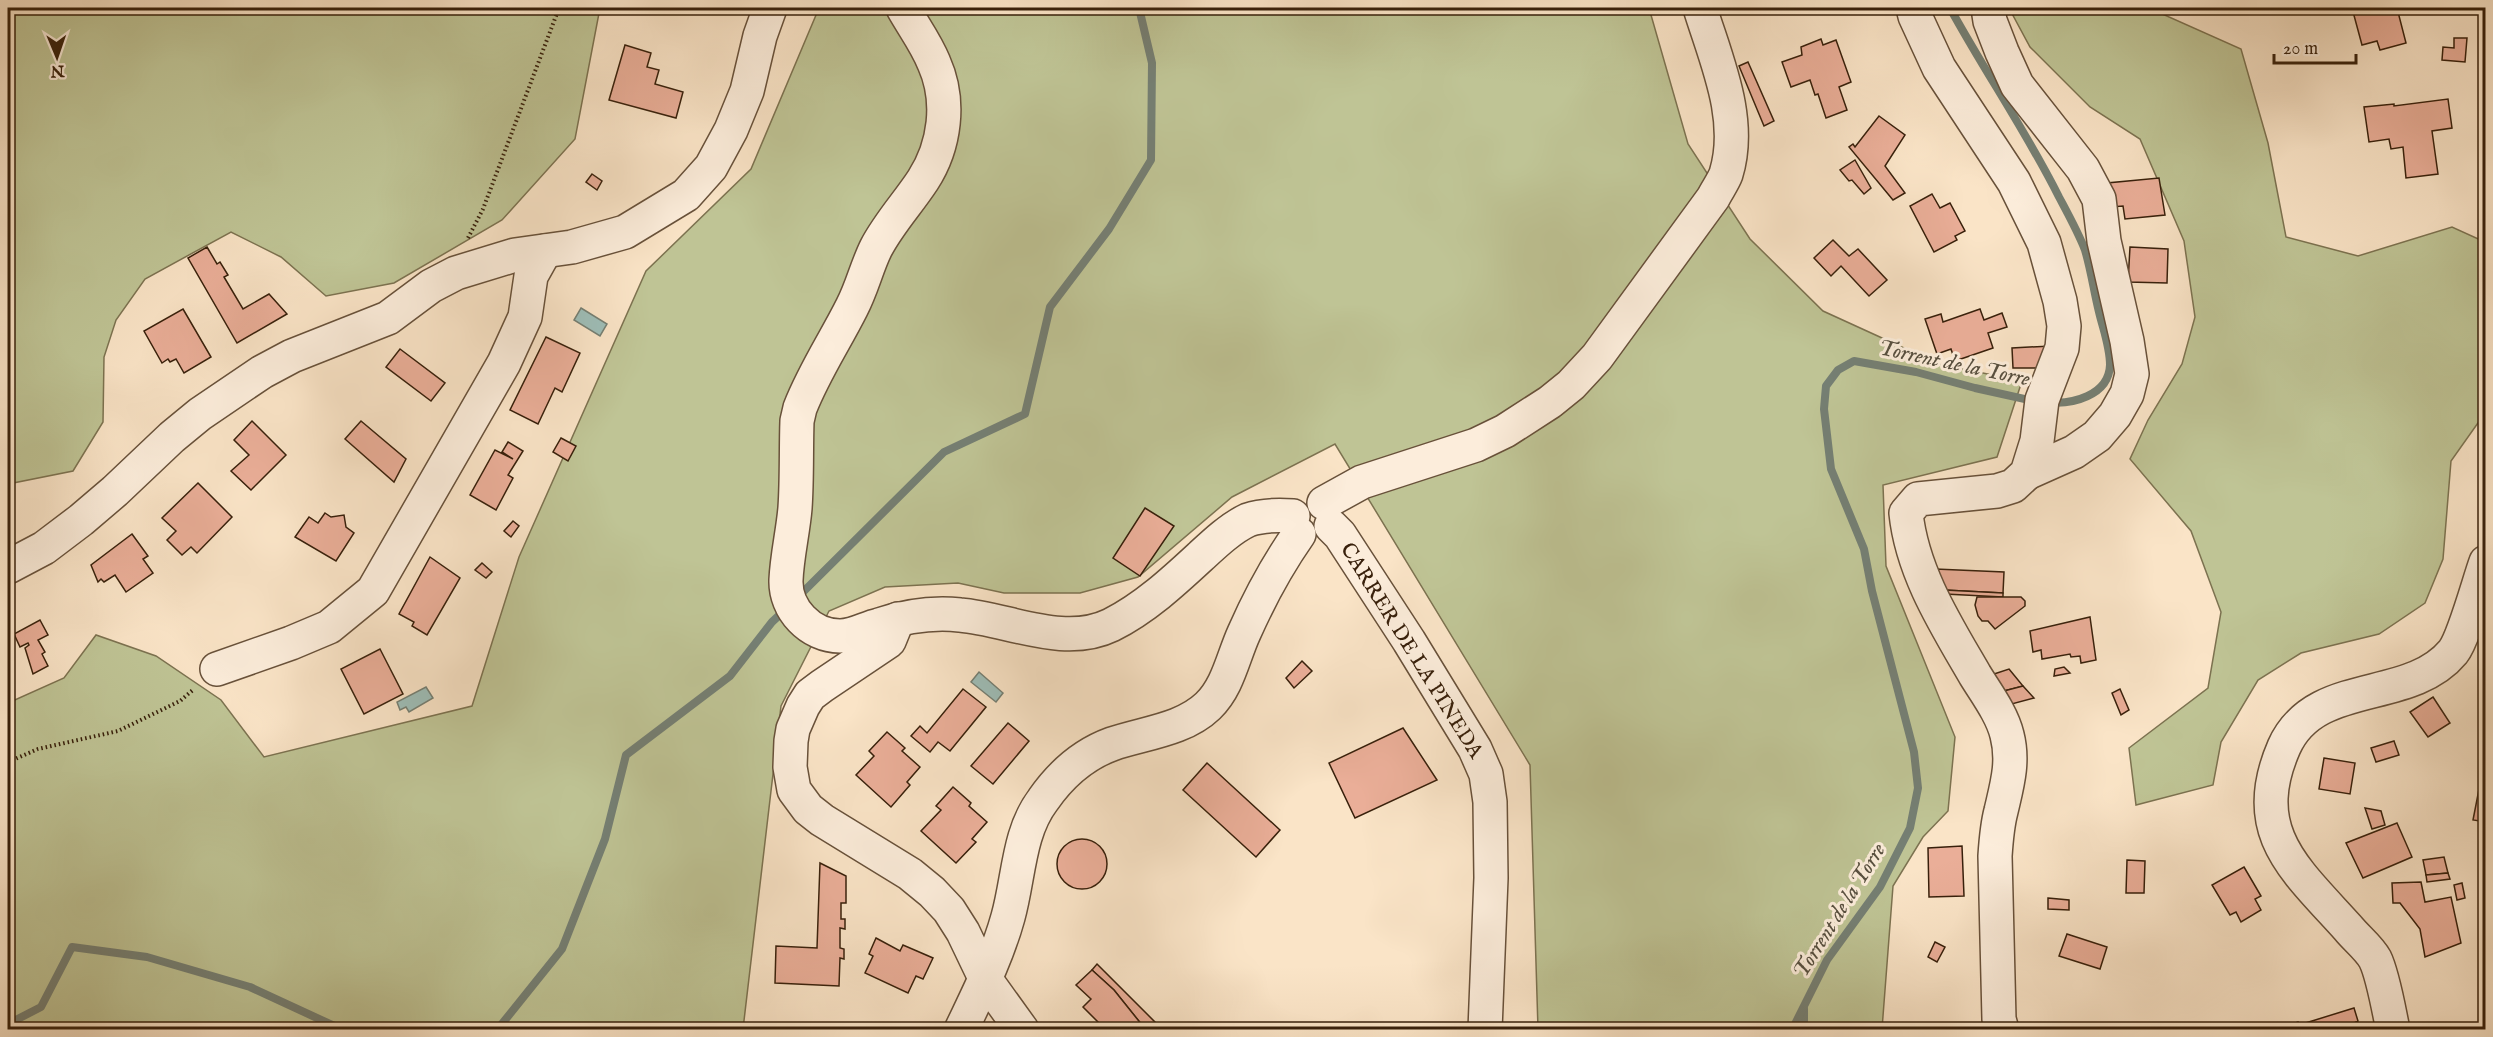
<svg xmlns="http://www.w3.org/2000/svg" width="2493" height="1037" viewBox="0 0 2493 1037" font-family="'IM FELL English',serif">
<rect width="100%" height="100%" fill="#fae4c7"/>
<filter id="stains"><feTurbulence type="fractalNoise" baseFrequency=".00333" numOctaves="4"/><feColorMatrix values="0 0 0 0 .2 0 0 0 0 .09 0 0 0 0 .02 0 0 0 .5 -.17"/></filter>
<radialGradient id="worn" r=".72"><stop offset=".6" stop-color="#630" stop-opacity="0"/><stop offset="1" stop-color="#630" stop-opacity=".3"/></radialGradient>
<!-- green -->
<g fill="#bfc495" stroke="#7c7250" stroke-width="1.5">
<path d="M8,8H600L575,139L502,220L394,283L326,296L281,257L231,232L145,279L116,320L104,357L103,422L73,471L8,484Z"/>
<path d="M819,8H1649L1688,144L1750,239L1823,311L1939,364L2022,381L1997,457L1883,485L1886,566L1955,737L1948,811L1923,837L1893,886L1882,1029H1538L1530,765L1335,444L1232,497L1138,577L1080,593H1004L958,583L885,587L829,611L781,706L743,1029H8V703L64,678L96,635L156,656L221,700L264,757L472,706L519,557L646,271L751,169Z"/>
<path d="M2009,8H2149L2241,49L2268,143L2286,237L2358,256L2452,227L2485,242V413L2451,461L2443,559L2425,603L2379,634L2301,653L2258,680L2221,742L2213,785L2136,805L2129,748L2208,688L2221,612L2191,531L2130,459L2148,420L2182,364L2195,317L2184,241L2140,139L2090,107L2030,47Z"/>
</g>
<!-- water -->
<g fill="#9ebeb8" stroke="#757f73" stroke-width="1.5">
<path d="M581,308L607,324L600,336L574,320Z"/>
<path d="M979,672L1003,693L996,702L971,682Z"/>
<path d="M426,687L433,698L409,712L406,707L400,710L397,702Z"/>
</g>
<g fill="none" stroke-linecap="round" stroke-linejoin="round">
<!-- stream -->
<g stroke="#757f73" stroke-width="8">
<path d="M1950,8C1985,72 2026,131 2059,197C2068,214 2078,232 2085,250C2091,270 2094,292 2099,312C2103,329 2110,347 2110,365C2109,396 2071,405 2047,402"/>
<path d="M796,599L944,452L1025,414L1050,307L1109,229L1151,160L1152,63L1139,8"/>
<path d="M1804,1009V1030"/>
<path d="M8,1024L41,1007L72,947L147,957L250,987L343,1030"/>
<path d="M497,1030L562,949L605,839L626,755L730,676L772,622L787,608"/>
<path d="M1792,1030L1827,960L1880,887L1910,828L1918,788L1914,752L1872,591L1864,549L1831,469L1824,409L1826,386L1838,370L1854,361L1916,372L1975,388L2034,401"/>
</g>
</g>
<!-- building -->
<g fill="#eaae98" stroke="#38200b" stroke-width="1.5">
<path d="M2352,8H2397L2406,43L2380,50L2377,41L2362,45Z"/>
<path d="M2454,38H2467L2465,62L2442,60L2443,47L2454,48Z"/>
<path d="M1821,39L1823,45L1836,40L1851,82L1839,87L1847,110L1826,118L1818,94L1815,95L1810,80L1791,87L1782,62L1802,55L1801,47Z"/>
<path d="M625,45L651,53L647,67L659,70L655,84L683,92L676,118L609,100Z"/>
<path d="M1748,62L1774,121L1764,126L1739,66Z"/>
<path d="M2448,99L2452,128L2432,131L2438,174L2406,178L2403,147L2391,149L2389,139L2369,142L2364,107L2394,104V106Z"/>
<path d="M1879,116L1905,135L1885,166L1905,193L1893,200L1849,147L1853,144L1855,147Z"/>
<path d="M1855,160L1871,188L1864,194L1852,180L1849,181L1840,170Z"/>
<path d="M592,174L602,181L597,190L586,182Z"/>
<path d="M2159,178L2165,215L2125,219L2123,206L2111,207L2107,183Z"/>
<path d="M1932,194L1940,208L1950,203L1965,231L1955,236L1957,240L1934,252L1910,206Z"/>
<path d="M1833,240L1849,256L1858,249L1887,280L1869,296L1841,266L1831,276L1814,258Z"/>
<path d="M207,247L217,264L220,262L228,275L224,277L243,309L269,294L287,314L237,343L188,258Z"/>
<path d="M2130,247L2168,249L2167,283L2128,282Z"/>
<path d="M183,309L211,357L184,373L176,359L170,362L168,359L162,363L144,331Z"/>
<path d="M1980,309L1984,320L2002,313L2007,327L1988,333L1993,348L1955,361L1951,349L1937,354L1925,319L1941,314L1943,322Z"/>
<path d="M546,337L580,353L562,392L555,388L538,424L510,410Z"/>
<path d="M2051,346L2040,368H2013L2012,348Z"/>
<path d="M400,349L445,383L431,401L386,367Z"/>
<path d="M252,421L286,455L251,490L231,471L249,455L234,440Z"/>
<path d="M361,421L406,459L394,482L345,439Z"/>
<path d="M561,438L576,446L568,461L553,452Z"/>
<path d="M508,442L523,451L508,475L513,478L496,510L470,495L495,450L513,459L502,452Z"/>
<path d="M198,483L232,517L197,553L191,547L182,555L167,540L176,531L162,518Z"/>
<path d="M1145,508L1174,526L1140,576L1113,558Z"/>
<path d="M325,513L331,517L344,515L346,527L354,533L336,561L295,537L309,517L318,523Z"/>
<path d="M513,521L519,526L511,537L504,531Z"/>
<path d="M132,534L148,556L143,559L153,573L126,592L115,575L104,582L101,579L98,582L91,565Z"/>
<path d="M430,557L460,578L427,635L412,626L414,622L399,614Z"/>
<path d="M482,563L492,572L486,578L475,570Z"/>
<path d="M1935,569L2004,572L2003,593L1944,590Z"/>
<path d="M1944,590L2003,593V597L1945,594Z"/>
<path d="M1977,597H2021L2025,601V606L1995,629L1988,621H1982L1978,616L1975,605Z"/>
<path d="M2090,617L2096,660L2081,663L2080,656L2071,657L2070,654L2042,659L2041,650L2033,652L2030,631Z"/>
<path d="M40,620L48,635L38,640L45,652L42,654L48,666L33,674L25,648L29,645L28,643L20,647L14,634Z"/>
<path d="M380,649L403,694L364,714L341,669Z"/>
<path d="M1302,661L1312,671L1294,688L1286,678Z"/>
<path d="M2064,667L2070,673L2054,676L2055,669Z"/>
<path d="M2009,669L2023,686L2000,692L1991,675Z"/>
<path d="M2023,686L2034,698L2008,705L2000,692Z"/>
<path d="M963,689L986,707L950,751L938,742L930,752L911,736L920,726L927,733Z"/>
<path d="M2120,689L2129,710L2121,715L2112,693Z"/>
<path d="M2433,697L2450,723L2428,737L2410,712Z"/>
<path d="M1008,723L1029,741L993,784L971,766Z"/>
<path d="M1403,728L1437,780L1355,818L1329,763Z"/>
<path d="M887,732L905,748L902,751L920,767L907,782L910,785L891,807L856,775L874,756L869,751Z"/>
<path d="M2394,741L2399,755L2376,762L2371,748Z"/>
<path d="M2324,758L2355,763L2350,794L2319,789Z"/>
<path d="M1207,763L1280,830L1256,857L1183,790Z"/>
<path d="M2480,784L2486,785V822L2473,820Z"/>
<path d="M953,787L971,803L969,806L987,822L972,839L976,842L956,863L921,831L941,810L936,806Z"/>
<path d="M2365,808L2381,811L2385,825L2372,829Z"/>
<path d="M2397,823L2412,857L2363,878L2346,843Z"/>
<circle cx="1082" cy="864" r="25"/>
<path d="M1962,846L1964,896L1929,897L1928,848Z"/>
<path d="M2444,857L2448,873L2426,875L2423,860Z"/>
<path d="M2127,860L2145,861L2144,893H2126Z"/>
<path d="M820,863L846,876V903H841V919H845V929L840,928V948L844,949V959L840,958L839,986L775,983L776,946L817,948Z"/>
<path d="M2244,867L2261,896L2255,899L2261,910L2241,922L2236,912L2230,915L2212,885Z"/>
<path d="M2448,873L2450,879L2427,882L2426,875Z"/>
<path d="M2421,882L2425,902L2451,897L2461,943L2425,957L2420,929L2400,903H2393L2392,883Z"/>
<path d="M2462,883L2465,898L2457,900L2454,885Z"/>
<path d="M2048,898L2069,900V910L2048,909Z"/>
<path d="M2067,934L2107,947L2100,969L2059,956Z"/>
<path d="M876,938L900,951L903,945L933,958L923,979L916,976L908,993L865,973L873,956L869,954Z"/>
<path d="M1935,942L1945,947L1937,962L1928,957Z"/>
<path d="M1097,964L1163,1030H1146L1114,990L1092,970Z"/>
<path d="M1092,970L1114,990L1146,1030H1102L1104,1028L1083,1007L1091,999L1076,985Z"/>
<path d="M2354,1008L2358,1021L2354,1023L2356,1030H2287V1026L2298,1022L2299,1025Z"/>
</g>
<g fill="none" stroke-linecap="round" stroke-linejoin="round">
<defs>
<g id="minor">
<path d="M903,8C913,26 926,43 934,63C951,101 945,146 923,180C908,203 889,223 876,248C867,266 862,288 852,307C835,341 814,372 800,408L797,421C796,450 797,479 795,508C793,532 787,556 786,580C785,609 810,636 840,636C854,636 866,628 879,625C906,616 932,612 960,615C1008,619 1064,648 1111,625C1145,608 1174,581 1201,556C1215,543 1231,528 1248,520C1262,515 1279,515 1293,516"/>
<path d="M1913,8L1915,16L1939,68L2014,182L2044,243L2060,301L2064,326L2062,348L2042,400L2037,441L2027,473L2013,486L1997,491L1918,499L1906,513C1912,572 1946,625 1975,675C1986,693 2002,714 2007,735C2014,762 2007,785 2001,811C1997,826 1996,841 1995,856L1999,1019L2002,1030"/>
<path d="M1988,8L1990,21L2002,52L2017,85L2083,169L2099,199L2104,241L2127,341L2132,374L2127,394L2115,415L2097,436L2074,452L2027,473"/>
<path d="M1324,503L1362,482L1476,445L1505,431L1550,402L1571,385L1597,357L1713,198C1717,190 1723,182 1726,174C1743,119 1716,60 1700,8"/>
<path d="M1331,526L1340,535L1409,641L1475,749L1486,774L1490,802L1491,878L1485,1030"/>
<path d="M8,567L44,548L81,520L115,491L172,437L200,414L262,372L292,356L388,318L431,286L456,273L515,255L572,247L625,232L686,195L711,167L731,130L747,91L760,36L770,8"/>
<path d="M898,619L889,641L822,686L810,695L803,706L793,729L791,741L790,767L794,790L808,809L822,820L910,874L932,892L949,910L963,932L986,980L1022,1030"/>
<path d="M217,669L291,643L329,627L373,591L504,363L525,317L531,276L545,251"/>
<path d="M961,1030C979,992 997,957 1008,917C1019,878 1018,833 1043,800C1061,774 1082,755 1112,744C1144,733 1183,730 1208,706C1228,687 1233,657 1244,633C1259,599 1278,564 1299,534"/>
<path d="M2393,1030C2389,1011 2383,975 2375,959C2369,948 2356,938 2348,928C2295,869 2247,832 2284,747C2315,677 2409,705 2453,652C2464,638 2479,581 2486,562"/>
</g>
</defs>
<!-- minor casing -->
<use href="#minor" stroke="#68513a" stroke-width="36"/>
<!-- path -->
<g stroke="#38200b" stroke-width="4" stroke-dasharray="1.5 3" stroke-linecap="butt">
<path d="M468,238L483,209L559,8"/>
<path d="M8,762L38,749L118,731L180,701L194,689"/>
</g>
<!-- minor -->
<use href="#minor" stroke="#fceddb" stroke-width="33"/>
</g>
<g text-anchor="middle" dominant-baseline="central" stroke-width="6" stroke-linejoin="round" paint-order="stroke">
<!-- street labels -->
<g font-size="21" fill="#38200b" stroke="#fceddb">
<text transform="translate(1411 651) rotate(58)">CARRER DE LA PINEDA</text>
</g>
<!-- water labels -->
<g font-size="22" font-style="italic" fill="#574f3f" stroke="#fceddb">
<text transform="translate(1954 364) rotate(12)">Torrent de la Torre</text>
<text transform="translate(1840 911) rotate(-58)">Torrent de la Torre</text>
</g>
</g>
<!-- margin -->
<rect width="2493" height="1037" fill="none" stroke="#fae4c7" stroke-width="30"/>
<rect x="9" y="9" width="2475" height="1019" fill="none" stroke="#38200b" stroke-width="3"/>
<rect x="15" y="15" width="2463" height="1007" fill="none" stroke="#38200b" stroke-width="1.5"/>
<!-- north arrow -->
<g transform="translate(57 57) rotate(178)" stroke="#fceddb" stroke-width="4.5" paint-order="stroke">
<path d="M0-4.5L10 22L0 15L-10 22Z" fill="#38200b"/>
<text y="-9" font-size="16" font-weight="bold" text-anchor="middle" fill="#38200b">N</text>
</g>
<!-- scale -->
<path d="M2274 54v9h82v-9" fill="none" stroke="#38200b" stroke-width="3"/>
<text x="2283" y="54" font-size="18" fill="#38200b" stroke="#fceddb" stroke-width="4.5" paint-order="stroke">20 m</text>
<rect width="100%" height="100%" filter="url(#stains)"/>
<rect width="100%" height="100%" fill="url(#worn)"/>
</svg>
